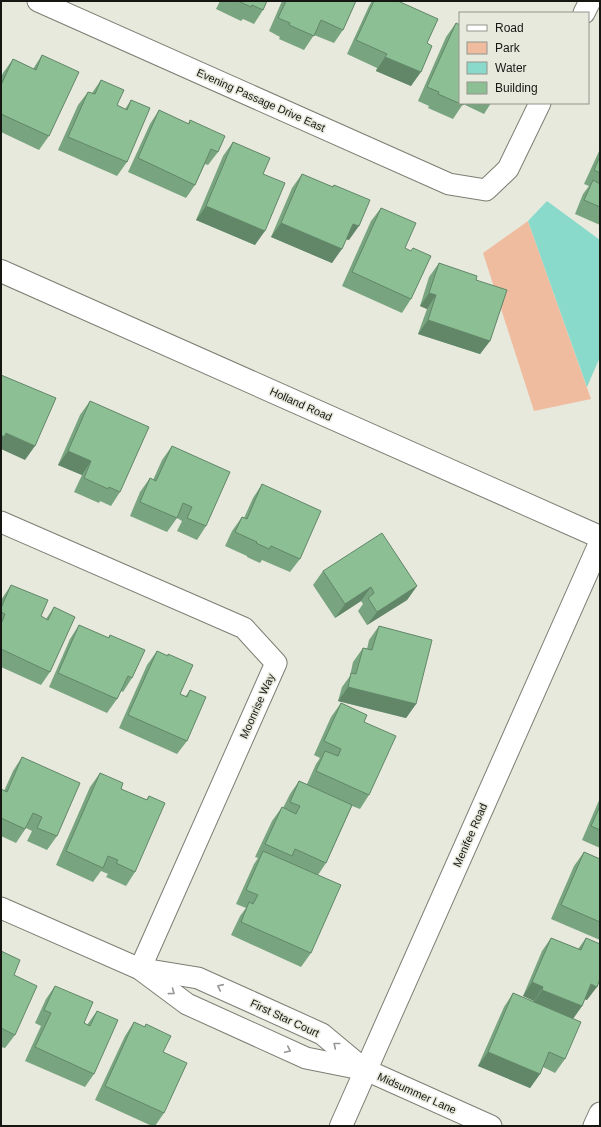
<svg xmlns="http://www.w3.org/2000/svg" width="601" height="1127" viewBox="0 0 601 1127" font-family="Arial,sans-serif">
<rect width="100%" height="100%" fill="#e7e9dd"/>
<!-- green -->
<path fill="#f0bc9f" d="M528,221L591,399L534,411L483,253Z"/>
<!-- water -->
<path fill="#89dacb" d="M547,201L600,240V357L587,387L528,221Z"/>
<g fill="none" stroke-linecap="round" stroke-linejoin="round">
<defs>
<g id="street">
<path d="M38,1L449,184L486,190L508,169L540,103"/>
<path d="M584,13L590,1"/>
<path d="M1,522L244,628L276,663L140,969"/>
<path d="M1,908L140,969L187,1004L306,1058L366,1070L491,1126"/>
<path d="M143,969L198,978L247,1000L322,1034L364,1069"/>
<path d="M594,1126L600,1113"/>
</g>
<path id="secondary" d="M1,271L600,537"/>
<path id="primary" d="M341,1126L600,543"/>
</defs>
<!-- street casing -->
<use href="#street" stroke="#7c7e73" stroke-width="23"/>
<!-- secondary casing -->
<use href="#secondary" stroke="#7c7e73" stroke-width="24"/>
<!-- primary casing -->
<use href="#primary" stroke="#7c7e73" stroke-width="24"/>
<!-- street -->
<use href="#street" stroke="#fff" stroke-width="21"/>
<!-- secondary -->
<use href="#secondary" stroke="#fff" stroke-width="22"/>
<!-- primary -->
<use href="#primary" stroke="#fff" stroke-width="22"/>
</g>
<!-- wall -->
<g fill="#78a57f">
<path d="M220,1H267L263,10L254,24L243,19L241,21L216,9Z"/>
<path d="M282,1H356L343,30L334,43L314,35L304,50L279,39L280,37L269,31Z"/>
<path d="M372,1H398L427,43L411,86L376,71L377,68L347,54L369,6Z"/>
<path d="M456,23L460,103H491L484,114L463,104L453,119L428,108L429,106L418,101L446,37Z"/>
<path d="M42,55L49,136L39,150L1,132V78L3,73L13,59L33,69Z"/>
<path d="M101,80L117,105L125,109L131,100L127,162L117,176L58,150L78,105L88,92L92,93Z"/>
<path d="M159,110L188,124L190,120L218,152L208,165L205,164L195,185L186,198L128,172L150,124Z"/>
<path d="M233,142L263,174L255,245L196,220L223,156Z"/>
<path d="M600,149V225L575,214L583,194L589,186L584,184Z"/>
<path d="M302,174L332,187L334,185L349,240L346,239L332,263L271,237L292,188Z"/>
<path d="M381,208L405,248L411,299L402,313L342,286L371,221Z"/>
<path d="M439,263L476,280L490,341L480,354L418,334L427,309L420,306L429,277Z"/>
<path d="M90,401L120,492L111,506L100,501L99,503L74,492L82,475L58,465L80,415Z"/>
<path d="M172,446L206,526L197,540L177,531L182,521L177,518L167,532L130,516L140,492L150,478L153,480L162,460Z"/>
<path d="M262,484L300,559L290,572L262,560L260,563L247,557V556L225,546L232,531L242,517L244,518L253,498Z"/>
<path d="M323,571L417,586L407,600L367,625L358,611L363,604L361,601L335,618L313,585Z"/>
<path d="M11,585L41,616L46,619L54,607L50,672L41,685L1,667V600Z"/>
<path d="M79,625L108,638L110,635L132,678L123,692L121,691L117,699L107,713L49,687L70,639Z"/>
<path d="M379,626L416,704L406,718L338,701L342,687L350,676L353,662L363,648L367,649L369,640Z"/>
<path d="M157,651L180,694L185,697L190,690L187,741L177,754L119,728L147,665Z"/>
<path d="M341,703L364,722L369,795L360,809L352,806L326,863L318,875L311,953L301,967L231,935L240,916L246,908L236,904L254,864L258,858L255,857L272,821L282,807L283,808L290,794L299,781L307,784L316,764L320,758L314,755L331,717Z"/>
<path d="M22,757L57,836L47,850L27,841L32,831L26,828L16,843L1,836V789L4,791L13,771Z"/>
<path d="M100,773L121,789L146,800L149,796L135,872L126,886L106,877L108,874L101,871L93,882L56,865L90,787Z"/>
<path d="M600,798V848L582,840Z"/>
<path d="M584,852L600,859V940L551,919L574,866Z"/>
<path d="M551,938L578,949L586,938L587,1000L585,999L582,1006L573,1019L565,1059L555,1073L543,1067L540,1074L530,1088L478,1066L504,1007L513,993L533,1002L534,1001L523,996L542,951Z"/>
<path d="M1,951L14,975L15,1035L5,1048L1,1047Z"/>
<path d="M55,986L84,1023L87,1025L97,1011L94,1074L85,1087L25,1061L41,1026L35,1023L46,999Z"/>
<path d="M134,1022L144,1027L146,1024L163,1052L164,1113L155,1126H152L95,1100L125,1036Z"/>
</g>
<!-- shaded-wall -->
<g fill="#628668">
<path d="M385,57L421,72L411,86L376,71Z"/>
<path d="M206,206L265,231L255,245L196,220Z"/>
<path d="M281,223L342,249L332,263L271,237Z"/>
<path d="M353,224L359,226L349,240L343,238Z"/>
<path d="M429,293L436,295L427,309L420,306Z"/>
<path d="M428,320L490,341L480,354L418,334Z"/>
<path d="M6,433L35,446L25,460L1,449V435Z"/>
<path d="M68,451L91,461L82,475L58,465Z"/>
<path d="M417,586L407,600L367,625L377,612Z"/>
<path d="M371,587L361,601L335,618L345,604Z"/>
<path d="M348,687L416,704L406,718L338,701Z"/>
<path d="M532,982L543,987L534,1001L523,996Z"/>
<path d="M591,984L597,987L587,1000L581,998Z"/>
<path d="M542,990L582,1006L572,1020L533,1003Z"/>
<path d="M488,1052L540,1074L530,1088L478,1066Z"/>
</g>
<!-- building -->
<g fill="#8cc094" stroke="#628668">
<path d="M238,1H267L263,10L252,5L251,7Z"/>
<path d="M286,1H356L343,30L321,20L314,36L289,25L290,23L278,18Z"/>
<path d="M374,1H398L438,19L427,43L432,46L421,72L385,57L387,54L356,40Z"/>
<path d="M456,23L460,25V103H464L463,105L438,94L439,92L427,87Z"/>
<path d="M42,55L79,72L49,136L1,114V85L13,59L36,70Z"/>
<path d="M101,80L124,90L117,105L127,110L131,100L150,108L127,162L68,137L88,92L95,94Z"/>
<path d="M159,110L189,124L190,120L225,136L218,152L211,149L195,185L138,158Z"/>
<path d="M233,142L270,158L263,174L285,183L265,231L206,206Z"/>
<path d="M600,156V173L594,170Z"/>
<path d="M302,174L333,187L334,185L370,200L359,226L353,224L342,249L281,223Z"/>
<path d="M593,180L600,184V207L584,200Z"/>
<path d="M381,208L416,223L405,248L411,251L413,248L431,256L411,299L352,272Z"/>
<path d="M439,263L477,276L476,280L507,290L490,341L428,320L436,295L429,293Z"/>
<path d="M1,375L56,398L35,446L6,433L4,437L1,435Z"/>
<path d="M90,401L149,427L120,492L109,487L108,489L84,478L91,461L68,451Z"/>
<path d="M172,446L230,472L206,526L187,518L192,507L183,503L177,518L140,502L150,478L156,481Z"/>
<path d="M262,484L321,511L300,559L271,546L269,549L256,543L257,542L235,532L242,517L247,519Z"/>
<path d="M382,533L417,586L377,612L368,598L374,593L371,587L345,604L323,571Z"/>
<path d="M11,585L48,600L41,616L48,620L54,607L75,617L50,672L1,649V624L5,614L1,612V608Z"/>
<path d="M79,625L109,638L110,635L145,650L132,678L128,676L117,699L58,673Z"/>
<path d="M379,626L432,640L416,704L348,687L351,673L356,674L363,648L372,650Z"/>
<path d="M157,651L168,656V654L193,665L180,694L187,697L190,690L206,697L187,741L128,715Z"/>
<path d="M341,703L367,715L364,722L396,736L369,795L316,771L325,751L338,756L341,749L324,741Z"/>
<path d="M22,757L80,783L57,836L37,828L42,817L33,813L25,829L1,818V789L7,792Z"/>
<path d="M100,773L123,783L121,789L147,800L149,796L165,803L135,872L116,863L118,860L108,856L103,868L66,851Z"/>
<path d="M299,781L352,805L326,863L295,849L292,856L265,844L282,807L296,814L300,806L290,802Z"/>
<path d="M600,806V830L591,826Z"/>
<path d="M263,851L341,885L311,953L241,922L249,902L253,904L258,895L246,890Z"/>
<path d="M584,852L600,859V922L561,905Z"/>
<path d="M551,938L581,950L586,938L600,944V979L597,987L591,984L582,1006L542,990L543,987L532,982Z"/>
<path d="M1,951L20,960L14,975L37,986L15,1035L1,1028Z"/>
<path d="M55,986L93,1002L84,1023L90,1026L97,1011L118,1020L94,1074L35,1047L51,1013L44,1010Z"/>
<path d="M513,993L581,1022L565,1059L549,1052L540,1074L488,1052Z"/>
<path d="M134,1022L145,1027L146,1024L171,1036L163,1052L187,1063L164,1113L105,1086Z"/>
</g>
<!-- one-way arrows -->
<defs><path id="oneway-chevron" d="M-2-3.5L2.5 0L-2 3.5" fill="none" stroke-width="1.6" stroke-linecap="round" stroke-linejoin="round"/></defs>
<g stroke="#969794">
<use href="#oneway-chevron" transform="translate(220 987) rotate(-156)"/>
<use href="#oneway-chevron" transform="translate(172 992) rotate(37)"/>
<use href="#oneway-chevron" transform="translate(336 1045) rotate(-141)"/>
<use href="#oneway-chevron" transform="translate(288 1050) rotate(25)"/>
</g>
<g text-anchor="middle" dominant-baseline="central" stroke-width="3" stroke-linejoin="round" paint-order="stroke">
<!-- street labels -->
<g font-size="11" fill="#161712" stroke="#e7e9dd">
<text transform="translate(261 100) rotate(24)">Evening Passage Drive East</text>
<text transform="translate(301 404) rotate(24)">Holland Road</text>
<text transform="translate(257 706) rotate(-66)">Moonrise Way</text>
<text transform="translate(470 835) rotate(-66)">Menifee Road</text>
<text transform="translate(285 1018) rotate(25)">First Star Court</text>
<text transform="translate(417 1093) rotate(24)">Midsummer Lane</text>
</g>
</g>
<!-- border -->
<rect width="601" height="1127" fill="none" stroke="#161712" stroke-width="4"/>
<!-- legend -->
<rect x="459" y="12" width="130" height="92" fill="#e7e9dd" stroke="#93958c"/>
<rect x="467" y="25" width="20" height="6" fill="#ffffff" stroke="#93958c"/>
<text x="495" y="32" font-size="12" fill="#161712">Road</text>
<rect x="467" y="42" width="20" height="12" fill="#f0bc9f" stroke="#93958c"/>
<text x="495" y="52" font-size="12" fill="#161712">Park</text>
<rect x="467" y="62" width="20" height="12" fill="#89dacb" stroke="#93958c"/>
<text x="495" y="72" font-size="12" fill="#161712">Water</text>
<rect x="467" y="82" width="20" height="12" fill="#8cc094" stroke="#93958c"/>
<text x="495" y="92" font-size="12" fill="#161712">Building</text>
</svg>
